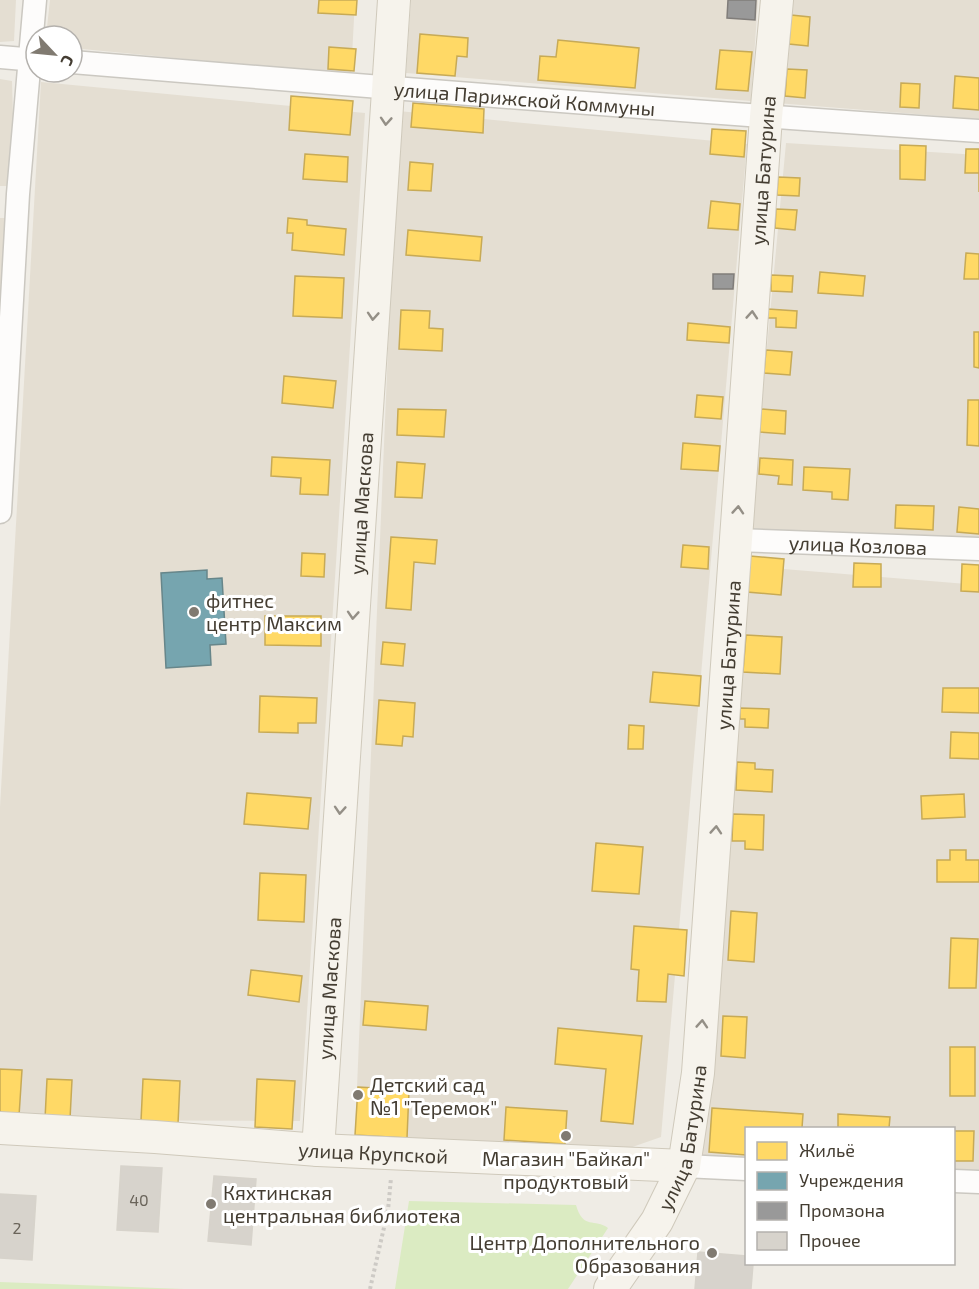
<svg xmlns="http://www.w3.org/2000/svg" width="979" height="1289" viewBox="0 0 979 1289" font-family="'Exo 2',sans-serif">
<rect width="100%" height="100%" fill="#efece5"/>
<!-- residential -->
<g fill="#e4ded2">
<path d="M0,0H16L14,41L0,42Z"/>
<path d="M50,0H355L351,75L72,48V36H46Z"/>
<path d="M411,0H758L751,101L406,73Z"/>
<path d="M787,0H979V119L776,103Z"/>
<path d="M0,79L12,81L15,186H0Z"/>
<path d="M41,82L365,113L300,1121L0,1120V807Z"/>
<path d="M398,111L747,144L661,1137L618,1152L355,1135Z"/>
<path d="M786,143L979,155V539L750,529Z"/>
<path d="M0,218H6L0,301Z"/>
<path d="M746,566L979,585V1174L954,1172V1128H746V1160L696,1157Z"/>
</g>
<!-- green -->
<g fill="#dbebc2">
<path d="M409,1201L576,1205C583,1230 595,1218 608,1228L568,1289H395Z"/>
<path d="M0,1282L184,1289H0Z"/>
</g>
<!-- homes -->
<g fill="#ffd966" stroke="#c7aa56" stroke-width="1.5">
<path d="M319,0H357L356,15L318,13Z"/>
<path d="M791,15L810,17L808,46L789,44Z"/>
<path d="M420,34L468,38L467,57L457,56L455,76L417,73Z"/>
<path d="M558,40L639,48L635,88L538,80L540,56L556,57Z"/>
<path d="M329,47L356,49L354,71L328,69Z"/>
<path d="M720,50L752,52L748,91L716,89Z"/>
<path d="M787,69L807,70L805,98L785,96Z"/>
<path d="M955,76L979,78V110L953,108Z"/>
<path d="M901,83L920,84L919,108L900,107Z"/>
<path d="M291,96L353,101L350,135L289,130Z"/>
<path d="M413,103L484,109L483,133L411,127Z"/>
<path d="M712,129L746,131L744,157L710,154Z"/>
<path d="M900,145L926,146L925,180L900,179Z"/>
<path d="M966,149H979V192V173H965Z"/>
<path d="M305,154L348,157L347,182L303,179Z"/>
<path d="M410,162L433,164L431,191L408,190Z"/>
<path d="M778,177L800,178L799,196L777,195Z"/>
<path d="M711,201L740,204L738,230L708,228Z"/>
<path d="M776,209L797,210L795,230L775,228Z"/>
<path d="M288,218L307,220V225L346,229L344,255L292,250L293,233H287Z"/>
<path d="M408,230L482,237L480,261L406,255Z"/>
<path d="M966,253L979,254V279H964Z"/>
<path d="M820,272L865,276L863,296L818,293Z"/>
<path d="M771,275L793,276L792,292L771,291Z"/>
<path d="M295,276L344,278L342,318L293,316Z"/>
<path d="M768,309L797,311L796,328L776,327V318H767Z"/>
<path d="M401,310L430,311L429,328L443,329L442,351L399,349Z"/>
<path d="M688,323L730,327L729,343L687,340Z"/>
<path d="M974,332H979V368L974,367Z"/>
<path d="M766,350L792,352L790,375L764,373Z"/>
<path d="M284,376L336,381L333,408L282,403Z"/>
<path d="M697,395L723,397L721,419L695,417Z"/>
<path d="M968,400H979V446L967,445Z"/>
<path d="M398,409L446,410L444,437L397,435Z"/>
<path d="M761,409L786,411L785,434L760,432Z"/>
<path d="M683,443L720,446L718,471L681,469Z"/>
<path d="M272,457L330,460L328,495L300,494L301,478L271,476Z"/>
<path d="M760,458L793,460L792,485L778,484L779,476L759,474Z"/>
<path d="M397,462L425,464L422,498L395,497Z"/>
<path d="M804,467L850,469L848,500L832,499V492L803,490Z"/>
<path d="M896,505L934,506L933,530L895,528Z"/>
<path d="M959,507L979,509V534L957,532Z"/>
<path d="M391,537L437,540L435,564L414,562L411,610L386,608Z"/>
<path d="M683,545L709,547L708,569L681,567Z"/>
<path d="M302,553L325,554L324,577L301,576Z"/>
<path d="M750,556L784,559L781,595L747,592Z"/>
<path d="M854,563L881,564V587H853Z"/>
<path d="M962,564L979,565V592L961,591Z"/>
<path d="M265,616H321V646L265,645Z"/>
<path d="M746,635L782,637L780,674L743,672Z"/>
<path d="M383,642L405,644L403,666L381,664Z"/>
<path d="M653,672L701,676L699,706L650,702Z"/>
<path d="M943,688H979V713L942,712Z"/>
<path d="M260,696L317,698L316,723H298V733L259,732Z"/>
<path d="M379,700L415,703L413,737L403,736L402,746L376,744Z"/>
<path d="M740,708L769,709L768,728L745,727V719H740Z"/>
<path d="M629,725L644,726L643,749H628Z"/>
<path d="M951,732L979,733V759L950,758Z"/>
<path d="M737,762L755,763V769L773,770L772,792L736,790Z"/>
<path d="M247,793L311,798L308,829L244,824Z"/>
<path d="M964,794L965,817L922,819L921,796Z"/>
<path d="M733,814L764,815L763,850L745,849V841H732Z"/>
<path d="M596,843L643,847L639,894L592,891Z"/>
<path d="M950,850H966V860H979V882H937V860H950Z"/>
<path d="M260,873L306,875L304,922L258,920Z"/>
<path d="M731,911L757,913L754,962L728,960Z"/>
<path d="M634,926L687,930L684,976L668,974L666,1002L637,1001L639,970L631,969Z"/>
<path d="M951,938L978,939L976,988H949Z"/>
<path d="M251,970L302,976L299,1002L248,995Z"/>
<path d="M365,1001L428,1006L426,1030L363,1025Z"/>
<path d="M723,1016L747,1017L745,1058L721,1056Z"/>
<path d="M558,1028L642,1036L633,1124L601,1121L606,1069L555,1064Z"/>
<rect x="950" y="1047" width="25" height="49"/>
<path d="M0,1069L22,1070L19,1116L0,1114Z"/>
<path d="M47,1079L72,1080L70,1119H45Z"/>
<path d="M143,1079L180,1081L178,1124L141,1121Z"/>
<path d="M257,1079L295,1081L292,1129L255,1127Z"/>
<path d="M358,1087L409,1090L407,1138L355,1135Z"/>
<path d="M506,1107L567,1111L565,1144L504,1140Z"/>
<path d="M712,1108L803,1114L802,1128H746V1155L709,1152Z"/>
<path d="M838,1114L890,1117L889,1128H838Z"/>
<path d="M954,1131H974L973,1161H954Z"/>
</g>
<!-- public -->
<path fill="#76a5af" stroke="#67868a" stroke-width="1.5" d="M207,570V579L222,578L226,644L210,645L211,665L166,668L161,573Z"/>
<!-- industry -->
<g fill="#999" stroke="#807d7a" stroke-width="1.5">
<path d="M728,0H756L755,20L727,18Z"/>
<path d="M713,274H734L733,289H713Z"/>
</g>
<!-- building -->
<g fill="#d7d3cc" stroke="#d7d3cb" stroke-width="1.5">
<path d="M121,1166L162,1168L158,1232L117,1230Z"/>
<path d="M214,1176L256,1179L251,1245L208,1241Z"/>
<path d="M0,1194L36,1196L32,1260L0,1258Z"/>
<path d="M698,1252L746,1256V1264H753L751,1289H695Z"/>
</g>
<g fill="none" stroke-linecap="round" stroke-linejoin="round">
<defs>
<g id="street">
<path d="M0,57L36,60"/>
<path id="s1" d="M72,62C374,87 676,111 979,131"/>
<path d="M0,512L18,194L35,0"/>
<path id="s2" d="M736,540L979,549"/>
<path d="M684,1166L746,1169"/>
<path d="M954,1181L979,1182"/>
</g>
<g id="secondary">
<path id="s3" d="M0,1128L155,1137L318,1150L684,1166"/>
<path id="s4" d="M318,1150L394,0"/>
<path id="s5" d="M610,1289L657,1221L684,1166L698,1073L766,117L777,0"/>
</g>
</defs>
<!-- street casing -->
<use href="#street" stroke="#cbc8c1" stroke-width="25"/>
<!-- secondary casing -->
<use href="#secondary" stroke="#cfc9bb" stroke-width="34"/>
<!-- path -->
<path stroke="#cdcac5" stroke-width="4" stroke-dasharray="3 3" stroke-linecap="butt" d="M370,1289L388,1210L391,1178"/>
<!-- street -->
<use href="#street" stroke="#fdfcfb" stroke-width="22"/>
<!-- secondary -->
<use href="#secondary" stroke="#f6f3ec" stroke-width="32"/>
</g>
<!-- one-way arrows -->
<defs><path id="oneway-chevron" d="M-2-3.5L2.5 0L-2 3.5" fill="none" stroke-width="1.6" stroke-linecap="round" stroke-linejoin="round" transform="scale(1.5)"/></defs>
<g stroke="#948f86">
<use href="#oneway-chevron" transform="translate(386 121) rotate(94)"/>
<use href="#oneway-chevron" transform="translate(752 315) rotate(-86)"/>
<use href="#oneway-chevron" transform="translate(373 316) rotate(94)"/>
<use href="#oneway-chevron" transform="translate(738 510) rotate(-86)"/>
<use href="#oneway-chevron" transform="translate(353 615) rotate(94)"/>
<use href="#oneway-chevron" transform="translate(340 810) rotate(94)"/>
<use href="#oneway-chevron" transform="translate(716 830) rotate(-86)"/>
<use href="#oneway-chevron" transform="translate(702 1024) rotate(-86)"/>
</g>
<!-- markers -->
<g fill="#807a71" stroke="#fff" stroke-width="2">
<circle cx="194" cy="612" r="6"/>
<circle cx="358" cy="1095" r="6"/>
<circle cx="566" cy="1136" r="6"/>
<circle cx="211" cy="1204" r="6"/>
<circle cx="712" cy="1253" r="6"/>
</g>
<g text-anchor="middle" dominant-baseline="central" stroke-width="6" stroke-linejoin="round" paint-order="stroke">
<!-- number labels -->
<g font-size="16" fill="#6a645a">
<text x="139" y="1199">40</text>
<text x="17" y="1227">2</text>
</g>
<!-- street labels -->
<g font-size="20" fill="#443d32" stroke="#fff">
<text stroke="none"><textPath href="#s1" startOffset="454">улица Парижской Коммуны</textPath></text>
<text stroke="none"><textPath href="#s5" startOffset="1143">улица Батурина</textPath></text>
<text stroke="none"><textPath href="#s4" startOffset="648">улица Маскова</textPath></text>
<text stroke="none"><textPath href="#s2" startOffset="122">улица Козлова</textPath></text>
<text stroke="none"><textPath href="#s5" startOffset="657">улица Батурина</textPath></text>
<text stroke="none"><textPath href="#s4" startOffset="162">улица Маскова</textPath></text>
<text stroke="none"><textPath href="#s5" startOffset="171">улица Батурина</textPath></text>
<text stroke="none"><textPath href="#s3" startOffset="374">улица Крупской</textPath></text>
</g>
<!-- poi labels -->
<g font-size="20" fill="#443d32" stroke="#fff" text-anchor="start">
<text x="206" y="600">фитнес<tspan x="206" dy="23">центр Максим</tspan></text>
<text x="370" y="1084">Детский сад<tspan x="370" dy="23">№1 "Теремок"</tspan></text>
<text x="566" y="1158" text-anchor="middle">Магазин "Байкал"<tspan x="566" dy="23">продуктовый</tspan></text>
<text x="223" y="1192">Кяхтинская<tspan x="223" dy="23">центральная библиотека</tspan></text>
<text x="700" y="1242" text-anchor="end">Центр Дополнительного<tspan x="700" dy="23">Образования</tspan></text>
</g>
</g>
<!-- legend -->
<rect x="745" y="1127" width="210" height="138" fill="#ffffff" stroke="#b4b1ad" stroke-width="1.5"/>
<rect x="757" y="1142" width="30" height="18" fill="#ffd966" stroke="#b4b1ad" stroke-width="1.5"/>
<text x="799" y="1157" font-size="18" fill="#443d32">Жильё</text>
<rect x="757" y="1172" width="30" height="18" fill="#76a5af" stroke="#b4b1ad" stroke-width="1.5"/>
<text x="799" y="1187" font-size="18" fill="#443d32">Учреждения</text>
<rect x="757" y="1202" width="30" height="18" fill="#999999" stroke="#b4b1ad" stroke-width="1.5"/>
<text x="799" y="1217" font-size="18" fill="#443d32">Промзона</text>
<rect x="757" y="1232" width="30" height="18" fill="#d7d3cc" stroke="#b4b1ad" stroke-width="1.5"/>
<text x="799" y="1247" font-size="18" fill="#443d32">Прочее</text>
<!-- north arrow -->
<g transform="translate(54 54) rotate(116)"><circle r="28" fill="#ffffff" stroke="#b4b1ad" stroke-width="1.5"/>
<path d="M0-4.5L10 22L0 15L-10 22Z" fill="#807a71"/>
<text y="-9" font-size="16" font-weight="bold" text-anchor="middle" fill="#443d32">С</text>
</g>
</svg>
